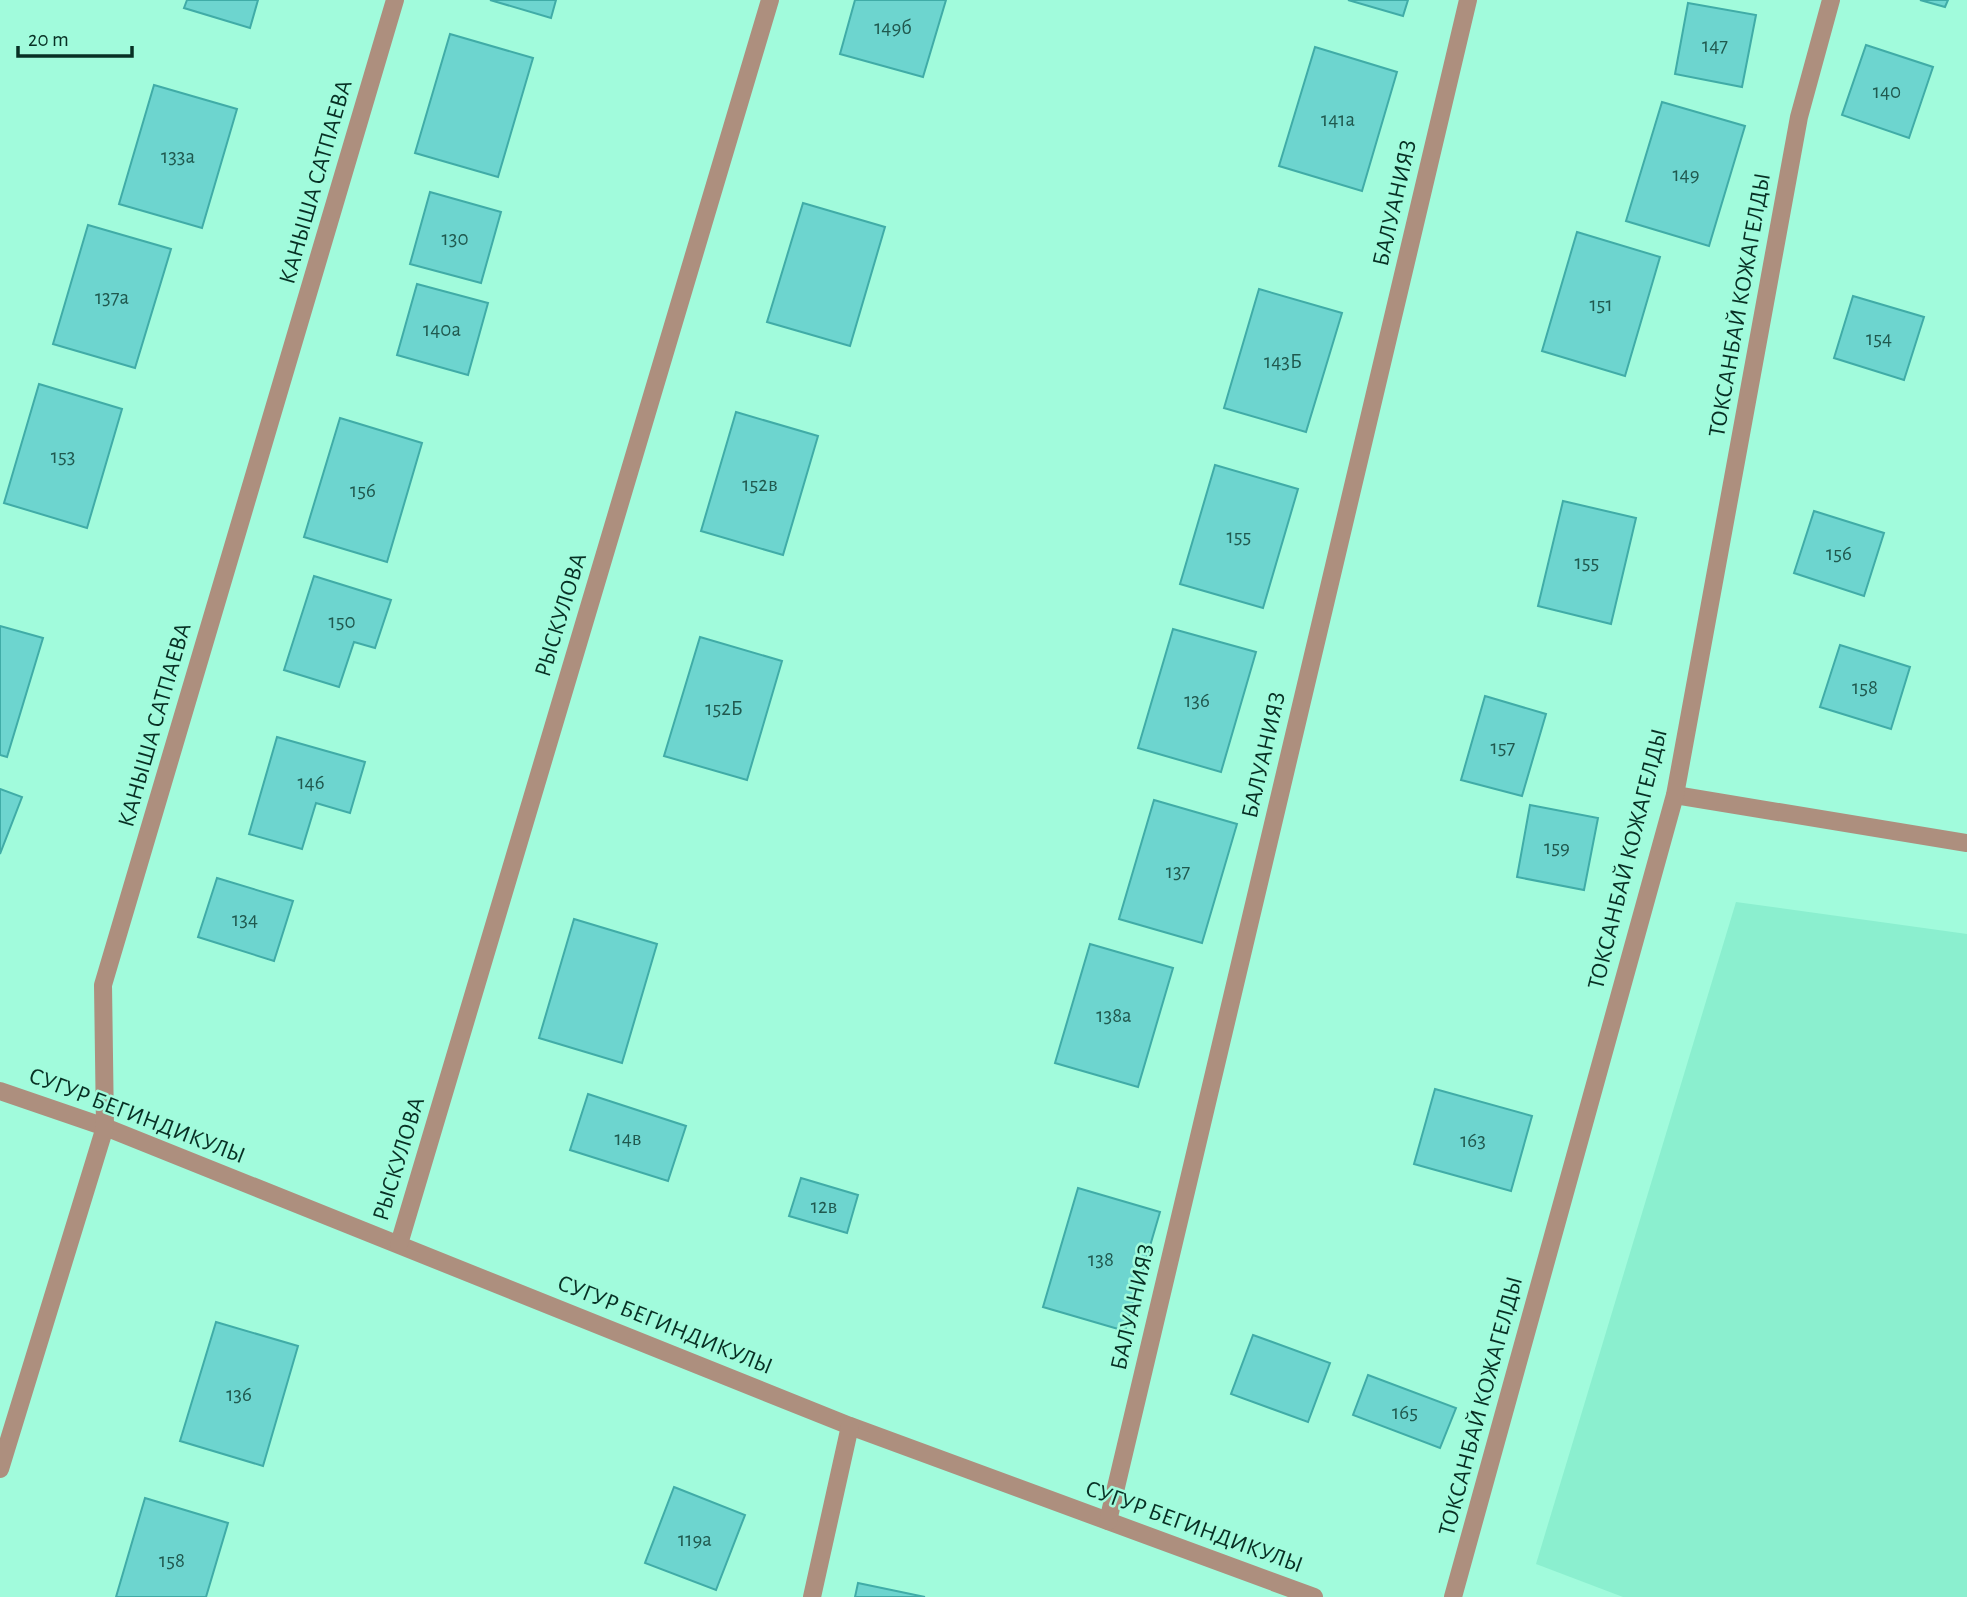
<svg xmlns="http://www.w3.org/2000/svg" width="1967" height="1597" viewBox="0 0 1967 1597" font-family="'Alegreya Sans',sans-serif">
<rect width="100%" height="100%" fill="#a1fbdc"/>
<!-- built -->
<path fill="#8befcf" d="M1736,902L1967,934V1597H1623L1536,1564Z"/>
<!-- building -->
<g fill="#6dd5cf" stroke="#40aca7" stroke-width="2">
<path d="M187,0H258L250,28L184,8Z"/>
<path d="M490,0H556L551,18Z"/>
<path d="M855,0H946L923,77L840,54Z"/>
<path d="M1348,0H1408L1403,16Z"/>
<path d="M1920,0H1948L1945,7Z"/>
<path d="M1688,3L1756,15L1742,87L1675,74Z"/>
<path d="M450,34L533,58L498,177L415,153Z"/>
<path d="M1866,45L1933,67L1909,138L1842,115Z"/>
<path d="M1315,47L1397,72L1362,191L1279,166Z"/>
<path d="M154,85L237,109L202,228L119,204Z"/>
<path d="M1662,102L1745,126L1709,246L1626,221Z"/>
<path d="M430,192L501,212L481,283L410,264Z"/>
<path d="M803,203L885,227L850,346L767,322Z"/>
<path d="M88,225L171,249L135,368L53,344Z"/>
<path d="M1577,232L1660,257L1625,376L1542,351Z"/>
<path d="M417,284L488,303L468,375L397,355Z"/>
<path d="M1259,289L1342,313L1306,432L1224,408Z"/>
<path d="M1853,296L1924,317L1904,380L1834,358Z"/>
<path d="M39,384L122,409L87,528L4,503Z"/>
<path d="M736,412L818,436L783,555L701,531Z"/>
<path d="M340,418L422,443L387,562L304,537Z"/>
<path d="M1215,465L1298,489L1263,608L1180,584Z"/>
<path d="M1563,501L1636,518L1611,624L1538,606Z"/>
<path d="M1814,511L1884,533L1864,596L1794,573Z"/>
<path d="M314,576L391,600L375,648L354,642L339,687L284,670Z"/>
<path d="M0,626L43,638L7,757L0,755Z"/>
<path d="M1173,629L1256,652L1221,772L1138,748Z"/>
<path d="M700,637L782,661L747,780L664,756Z"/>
<path d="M1840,645L1910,667L1891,729L1820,707Z"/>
<path d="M1485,696L1546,714L1522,796L1461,780Z"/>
<path d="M277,737L365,762L350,813L316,803L302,849L249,834Z"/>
<path d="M0,789L22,797L0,854Z"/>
<path d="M1154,800L1237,824L1202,943L1119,919Z"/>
<path d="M1530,805L1598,818L1584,890L1517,877Z"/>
<path d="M217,878L293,901L274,961L198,937Z"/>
<path d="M574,919L657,944L622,1063L539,1038Z"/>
<path d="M1090,944L1173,968L1138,1087L1055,1063Z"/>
<path d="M1435,1089L1532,1116L1511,1191L1414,1164Z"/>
<path d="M588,1094L686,1126L668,1181L570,1150Z"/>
<path d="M801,1178L858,1195L847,1233L789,1216Z"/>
<path d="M1078,1188L1160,1212L1125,1331L1043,1307Z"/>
<path d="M216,1322L298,1346L263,1466L180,1441Z"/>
<path d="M1253,1335L1330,1363L1308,1422L1231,1394Z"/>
<path d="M1368,1375L1456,1408L1440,1448L1353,1415Z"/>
<path d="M674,1487L745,1515L716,1590L645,1563Z"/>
<path d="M145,1498L228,1523L206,1597H116Z"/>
<path d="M858,1583L925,1597H855Z"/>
</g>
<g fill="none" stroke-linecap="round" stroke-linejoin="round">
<!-- street -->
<g stroke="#ad8f7e" stroke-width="18">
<path d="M1675,795L1967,843"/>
<path d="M0,1091L105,1127L850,1426L1314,1597"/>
<path d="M399,1244L770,0"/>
<path d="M0,1469L105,1127L103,985L395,0"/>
<path d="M1108,1521L1468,0"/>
<path d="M812,1597L850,1426"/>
<path d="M1453,1597L1675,795L1799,117L1831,0"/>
</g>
</g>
<g text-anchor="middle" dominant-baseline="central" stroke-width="5" stroke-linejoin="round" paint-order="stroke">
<!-- number labels -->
<g font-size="21" fill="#20594f">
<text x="893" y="27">149б</text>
<text x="1715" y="45">147</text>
<text x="1887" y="91">140</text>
<text x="1338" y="119">141а</text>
<text x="178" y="156">133а</text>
<text x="1686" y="174">149</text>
<text x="455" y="238">130</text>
<text x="112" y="297">137а</text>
<text x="1601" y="304">151</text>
<text x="442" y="329">140а</text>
<text x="1879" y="338">154</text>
<text x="1283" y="361">143Б</text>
<text x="63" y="456">153</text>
<text x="760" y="484">152в</text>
<text x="363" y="490">156</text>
<text x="1239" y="536">155</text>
<text x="1839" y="553">156</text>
<text x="1587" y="562">155</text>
<text x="342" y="621">150</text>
<text x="1865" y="687">158</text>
<text x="1197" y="700">136</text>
<text x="724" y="708">152Б</text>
<text x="1503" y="747">157</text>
<text x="311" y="782">146</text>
<text x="1557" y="847">159</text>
<text x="1178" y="871">137</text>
<text x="245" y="919">134</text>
<text x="1114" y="1015">138а</text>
<text x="628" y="1138">14в</text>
<text x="1473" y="1140">163</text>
<text x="824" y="1206">12в</text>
<text x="1101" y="1259">138</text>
<text x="239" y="1394">136</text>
<text x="1405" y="1412">165</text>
<text x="695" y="1539">119а</text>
<text x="172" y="1560">158</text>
</g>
<!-- street labels -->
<g font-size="24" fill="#073024" stroke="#a1fbdc">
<text transform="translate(316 182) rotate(-74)">КАНЫША САТПАЕВА</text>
<text transform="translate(1395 203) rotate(-77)">БАЛУАНИЯЗ</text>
<text transform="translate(1740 305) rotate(-80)">ТОКСАНБАЙ КОЖАГЕЛДЫ</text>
<text transform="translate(561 615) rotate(-73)">РЫСКУЛОВА</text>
<text transform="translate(155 725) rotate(-74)">КАНЫША САТПАЕВА</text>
<text transform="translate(1264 755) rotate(-77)">БАЛУАНИЯЗ</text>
<text transform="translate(1628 859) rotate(-76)">ТОКСАНБАЙ КОЖАГЕЛДЫ</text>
<text transform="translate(137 1116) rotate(21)">СУГУР БЕГИНДИКУЛЫ</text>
<text transform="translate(399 1159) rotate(-73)">РЫСКУЛОВА</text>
<text transform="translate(1133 1307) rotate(-77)">БАЛУАНИЯЗ</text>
<text transform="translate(665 1325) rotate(22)">СУГУР БЕГИНДИКУЛЫ</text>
<text transform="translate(1481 1406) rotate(-75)">ТОКСАНБАЙ КОЖАГЕЛДЫ</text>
<text transform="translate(1194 1527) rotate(20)">СУГУР БЕГИНДИКУЛЫ</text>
</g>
</g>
<!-- scale -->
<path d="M18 46v10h114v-10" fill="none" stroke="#073024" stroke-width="3.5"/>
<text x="28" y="46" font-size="21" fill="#073024" stroke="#a1fbdc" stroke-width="5" paint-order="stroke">20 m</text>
</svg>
